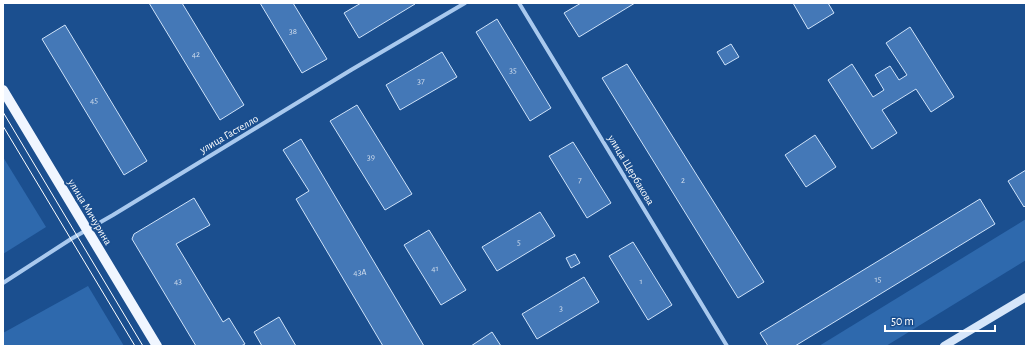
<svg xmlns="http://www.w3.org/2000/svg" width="1029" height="349" viewBox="0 0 1029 349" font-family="'Alegreya Sans',sans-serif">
<rect width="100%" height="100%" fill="#1b4f8f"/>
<!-- green -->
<g fill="#2e69ad">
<path d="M3,157L46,227L3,254Z"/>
<path d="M1026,219V260L886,346H819Z"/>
<path d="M88,286L124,346H3V333Z"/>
</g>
<!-- building -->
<g fill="#4478b7" stroke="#cfe3fa">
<path d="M149,3H182L244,105L220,120Z"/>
<path d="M260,3H293L327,59L302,73Z"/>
<path d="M361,3H415V4L359,38L344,13Z"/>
<path d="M581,3H635L579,37L564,13Z"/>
<path d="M793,3H828L834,13L808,29Z"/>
<path d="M497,19L551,108L530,121L476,32Z"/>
<path d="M65,25L147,161L124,175L42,39Z"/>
<path d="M910,27L954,97L931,112L916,89L882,110L897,133L872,149L828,80L852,64L873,97L884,90L875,75L890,66L899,80L907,75L886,43Z"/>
<path d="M731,44L739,57L725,65L717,52Z"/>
<path d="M442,52L457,77L400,110L386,85Z"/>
<path d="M627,64L764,282L738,298L602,78Z"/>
<path d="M357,105L412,194L385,210L330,121Z"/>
<path d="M815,135L836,167L806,187L785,155Z"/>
<path d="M301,139L424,346H383L296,199L309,191L283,150Z"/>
<path d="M573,142L611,203L587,218L549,156Z"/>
<path d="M1026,170V205L1024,207L1008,181Z"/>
<path d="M194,198L210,225L176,244L223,322L229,318L245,344L241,346H196L132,239L134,234Z"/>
<path d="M980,199L995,224L795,346H768L760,333Z"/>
<path d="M540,212L555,236L497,271L482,247Z"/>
<path d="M429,230L466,290L441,305L404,245Z"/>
<path d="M633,242L672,305L648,320L609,256Z"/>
<path d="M575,254L580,263L571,268L566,258Z"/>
<path d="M584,277L599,302L537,339L522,314Z"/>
<path d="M279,317L296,346H262L254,332Z"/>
<path d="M492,332L501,346H471Z"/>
</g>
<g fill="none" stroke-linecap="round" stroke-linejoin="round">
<!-- minor -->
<g stroke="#a9c9ee" stroke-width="4">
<path d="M519,3L727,346"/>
<path d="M3,283L71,239L113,215L351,70L465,3"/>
</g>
<!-- secondary -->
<path stroke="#d6e6fa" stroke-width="8" d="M944,346L1026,297"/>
<!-- primary -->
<path stroke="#f0f6ff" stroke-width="10" d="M3,90L157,346"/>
<!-- tram -->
<g stroke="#fff" stroke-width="1">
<path d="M3,112L143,346"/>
<path d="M3,126L135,346"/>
</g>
</g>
<g text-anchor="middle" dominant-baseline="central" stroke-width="4" stroke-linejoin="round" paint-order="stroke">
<!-- number labels -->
<g font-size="9" fill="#d0dded">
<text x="293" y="31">38</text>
<text x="196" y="54">42</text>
<text x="513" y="70">35</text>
<text x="421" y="81">37</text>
<text x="94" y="100">45</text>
<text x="371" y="157">39</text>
<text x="580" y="180">7</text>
<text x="683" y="180">2</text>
<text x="519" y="242">5</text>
<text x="435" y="268">41</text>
<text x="360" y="272">43А</text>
<text x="878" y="279">15</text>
<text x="178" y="281">43</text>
<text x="641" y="281">1</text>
<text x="561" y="308">3</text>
</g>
<!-- street labels -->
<g font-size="11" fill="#fff" stroke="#1b4f8f">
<text transform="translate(229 134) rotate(-30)">улица Гастелло</text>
<text transform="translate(631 170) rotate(59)">улица Щербакова</text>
<text transform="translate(90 212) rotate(59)">улица Мичурина</text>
</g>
</g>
<!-- border -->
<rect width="1029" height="349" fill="none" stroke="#ffffff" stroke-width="8"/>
<!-- scale -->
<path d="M885 325v6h110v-6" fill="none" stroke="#ffffff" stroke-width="2"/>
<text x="891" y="325" font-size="12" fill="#ffffff" stroke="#1b4f8f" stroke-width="3" paint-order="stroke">50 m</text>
</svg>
